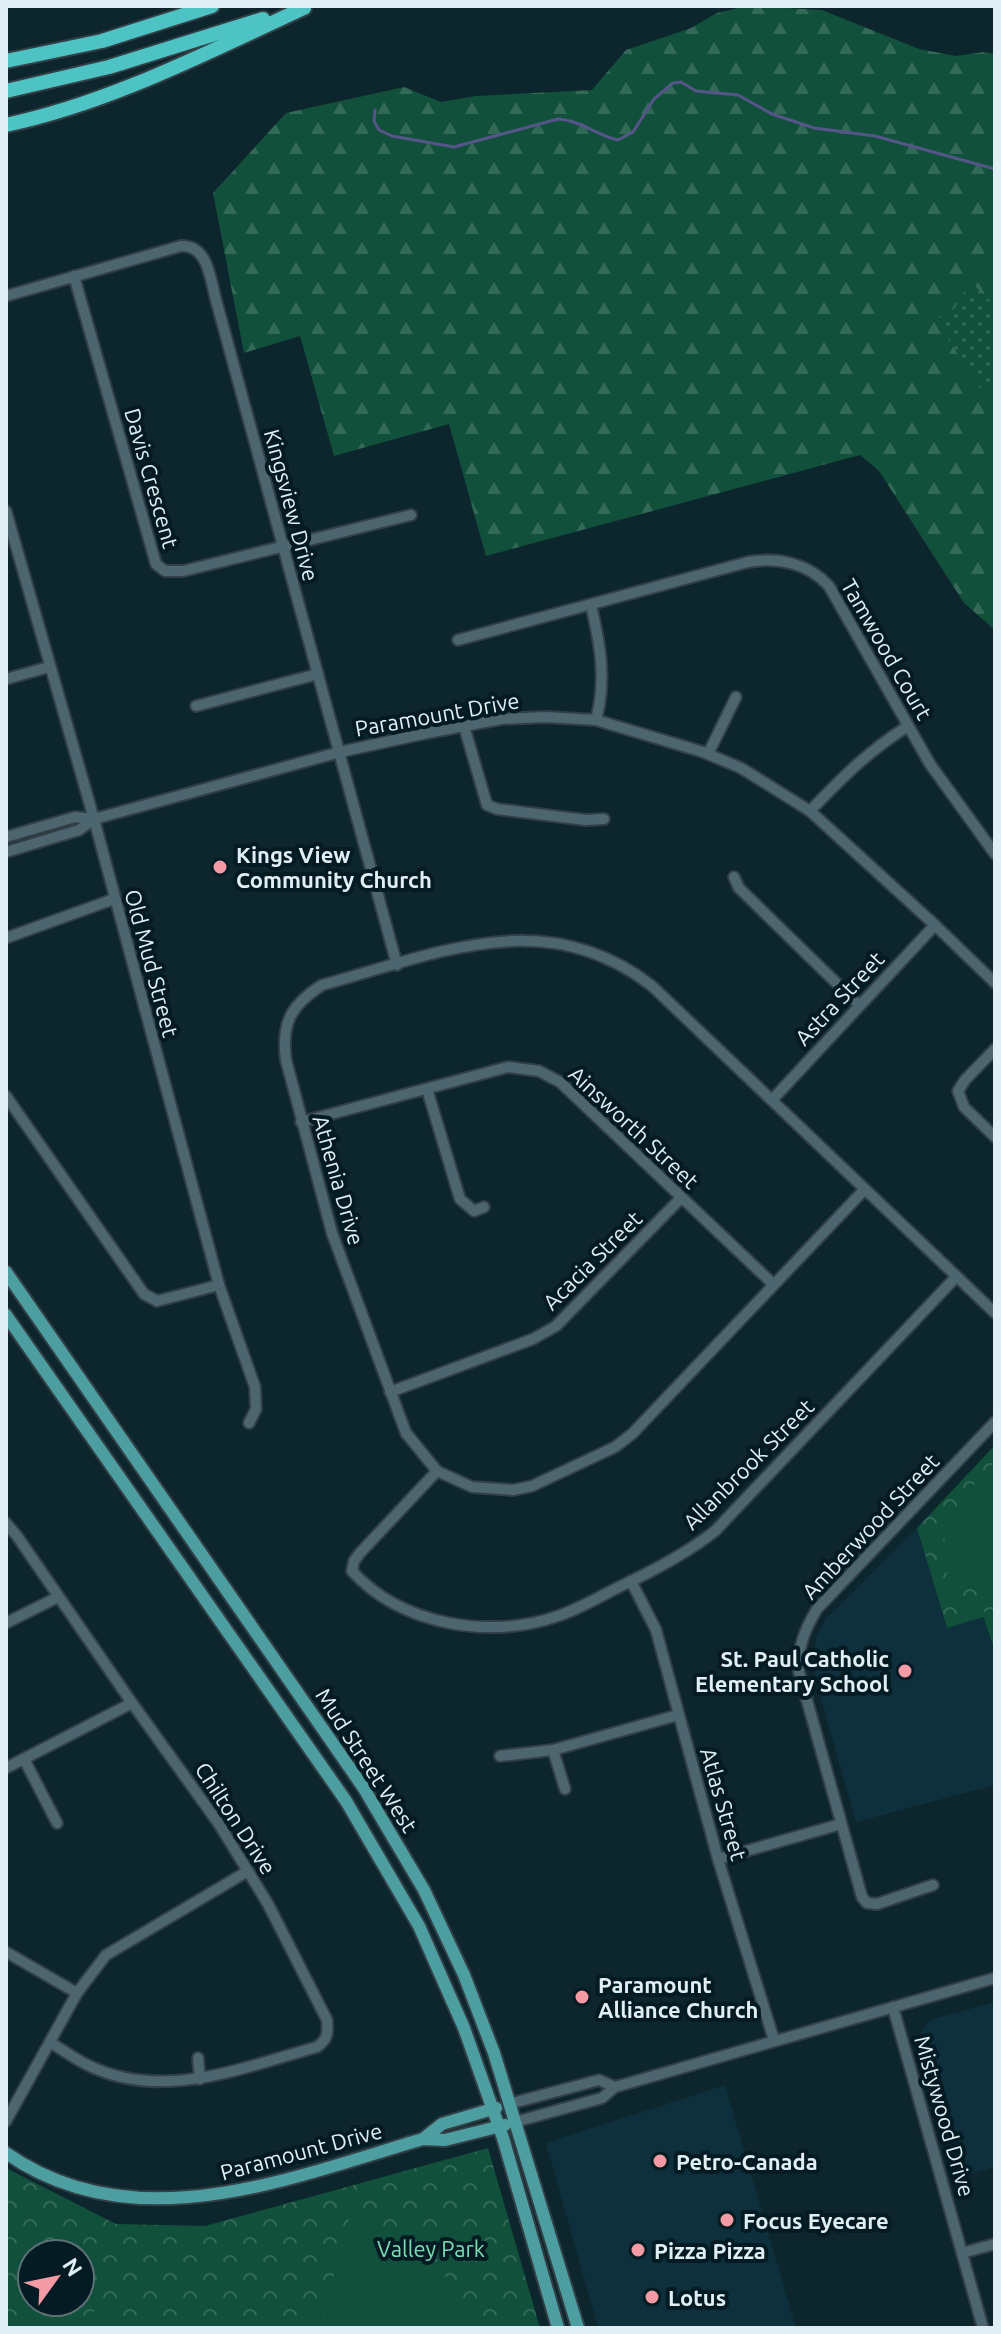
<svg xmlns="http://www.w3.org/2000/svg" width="1001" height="2334" viewBox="0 0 1001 2334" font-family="Ubuntu,sans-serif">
<defs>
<pattern id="grass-dots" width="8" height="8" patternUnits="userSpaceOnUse" patternTransform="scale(2)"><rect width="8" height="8" fill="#11503a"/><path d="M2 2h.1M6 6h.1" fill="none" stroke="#336a57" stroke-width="1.8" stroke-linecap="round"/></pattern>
<pattern id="forest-firs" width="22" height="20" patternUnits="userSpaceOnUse" patternTransform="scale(2)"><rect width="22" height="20" fill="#11503a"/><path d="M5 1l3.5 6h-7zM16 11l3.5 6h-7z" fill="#336a57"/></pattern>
<pattern id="park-crowns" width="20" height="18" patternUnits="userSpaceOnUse" patternTransform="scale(2)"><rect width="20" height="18" fill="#11503a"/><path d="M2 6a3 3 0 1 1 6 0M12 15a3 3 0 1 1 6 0" fill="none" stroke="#336a57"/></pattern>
</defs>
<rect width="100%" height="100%" fill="#0d252d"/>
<!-- built -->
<g fill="#0e303c">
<path d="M917,1528L947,1628L984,1617L995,1649V1785L856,1822L816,1682L813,1660L816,1639L825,1620Z"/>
<path d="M995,2002V2167L963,2176L921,2032L930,2020Z"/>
<path d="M725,2085L796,2328H598L546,2143Z"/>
</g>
<!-- grass -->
<path fill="url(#grass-dots)" d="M995,241V423L917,314Z"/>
<!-- forest -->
<path fill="url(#forest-firs)" d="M747,6L822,10L919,49L956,56L984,52L995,54V306L975,286L961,294L955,308L936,319L978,387L995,394V630L964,603L879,471L860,455L486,556L449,424L334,456L300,336L244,353L213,193L286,113L404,87L441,102L476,96L592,90L626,50L691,28L717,13Z"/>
<!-- park -->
<g fill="url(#park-crowns)" fill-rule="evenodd">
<path d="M995,1445V1649L984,1617L947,1628L917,1528Z"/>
<path d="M488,2148L540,2328H6V2168L116,2224L205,2226ZM32,2254H80V2302H32Z"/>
</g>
<!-- pitch -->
<g fill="#11503a">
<path d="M995,1462V1575L951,1587C948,1576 942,1561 943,1550C946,1513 971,1487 995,1462Z"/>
<path d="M995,1609V1651L982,1613Z"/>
<path d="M350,2216C370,2224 397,2231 414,2244C436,2261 469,2299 462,2328H320Z"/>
<path d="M101,2309L118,2313L122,2321L121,2328H81C83,2317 91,2312 101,2309Z"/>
</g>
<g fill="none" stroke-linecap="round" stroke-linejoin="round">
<!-- stream -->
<path stroke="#565589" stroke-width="3" d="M375,110L374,121L379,130L392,136L454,147L558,119C579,120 597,135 618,140L633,132L654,99L673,83L681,82L696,91L738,95L772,114L814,128L875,136L995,169"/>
<defs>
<g id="minor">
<path d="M74,276L156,564L165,571H183L411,515"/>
<path d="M6,296L181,246C208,245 210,278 216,300L397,965"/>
<path d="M6,511L94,819L219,1285L255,1387L256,1409L249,1423"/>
<path d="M591,605C600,644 607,680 596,720"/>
<path d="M458,640L748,562C778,557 808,563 829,586L930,764L995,854"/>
<path d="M6,679L49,667"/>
<path d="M196,706L318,674"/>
<path d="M464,726L487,805L497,809L586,820L604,819"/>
<path d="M708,754L736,697"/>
<path d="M810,811C843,777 867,752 908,726"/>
<path d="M6,837L75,817L94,819"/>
<path d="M6,852L79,830L94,819L340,752L427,733L501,719L546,717L596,720L703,752L741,768L810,811L935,925L995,983"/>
<path d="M734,877L739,888L859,1005"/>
<path d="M6,938L114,899"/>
<path d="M995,1049L965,1080L958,1091L964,1107L995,1137"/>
<path d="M427,1089L460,1199L474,1211L484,1207"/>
<path d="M6,1096L144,1294L157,1301L219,1285"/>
<path d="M772,1100L935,925"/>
<path d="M301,1122L508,1067L539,1071L560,1082L773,1284"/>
<path d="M865,1189L632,1434L615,1447L532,1486L513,1490L472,1487L437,1471L406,1433L332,1233L286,1060C281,1023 291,1005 322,985C437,954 545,903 652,986L995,1313"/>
<path d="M390,1392L533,1339L556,1326L681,1198"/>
<path d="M437,1471L360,1553L354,1561L352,1571C401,1625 490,1640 558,1616C579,1609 599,1597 619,1587C653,1571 686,1554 715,1531L956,1277"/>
<path d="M6,1523L17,1536L132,1703L219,1824L268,1904L327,2020C328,2033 328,2039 317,2047C244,2067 167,2100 94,2068C79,2062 65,2051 51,2043"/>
<path d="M631,1581L656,1630L718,1859L774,2040"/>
<path d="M6,1623L58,1597"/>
<path d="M553,1750L565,1789"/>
<path d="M500,1756L553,1750L678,1715"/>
<path d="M24,1759L57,1823"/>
<path d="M6,1768L132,1703"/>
<path d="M718,1859L841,1824"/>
<path d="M933,1885L877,1904L867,1903L862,1897L799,1672C797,1648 805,1629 817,1609L995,1422"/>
<path d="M6,1952L77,1993"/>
<path d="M893,2007L983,2328"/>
<path d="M198,2058L200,2079"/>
<path d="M509,2104L599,2080L615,2087"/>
<path d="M6,2121L77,1993L106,1955L248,1871"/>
<path d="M515,2122L602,2098L615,2087L995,1978"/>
<path d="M962,2253L995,2244"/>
</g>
<g id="major">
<path d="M6,1272L363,1787L424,1890L464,1975L494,2053L578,2328"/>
<path d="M6,1315L346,1801L419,1926L464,2028L503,2138L558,2328"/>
<path d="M423,2139L442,2124L496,2108"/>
<path d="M6,2153C134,2243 290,2178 423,2139L445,2140L505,2125"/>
</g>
<g id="highway">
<path d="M6,61L102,41L212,6"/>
<path d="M6,91L109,67L263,19"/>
<path d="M6,125C110,103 208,52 304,8"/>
</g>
</defs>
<!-- minor casing -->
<use href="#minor" stroke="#323f46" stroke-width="14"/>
<!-- major casing -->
<use href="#major" stroke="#323f46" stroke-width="16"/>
<!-- highway casing -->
<use href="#highway" stroke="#323f46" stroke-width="18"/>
<!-- minor -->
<use href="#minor" stroke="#4c656f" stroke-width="10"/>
<!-- major -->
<use href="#major" stroke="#4d9ea1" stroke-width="12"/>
<!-- highway -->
<use href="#highway" stroke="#4dc4c3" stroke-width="14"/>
</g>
<!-- markers -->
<g fill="#f49aa4" stroke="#041b23" stroke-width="3">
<circle cx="220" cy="867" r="8"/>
<circle cx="905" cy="1671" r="8"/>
<circle cx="582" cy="1997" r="8"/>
<circle cx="660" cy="2161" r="8"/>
<circle cx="727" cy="2220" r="8"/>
<circle cx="638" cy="2250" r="8"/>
<circle cx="652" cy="2297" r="8"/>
</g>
<g text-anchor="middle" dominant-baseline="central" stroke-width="8" stroke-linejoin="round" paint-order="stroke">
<!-- street labels -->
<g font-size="22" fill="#e1eff5" stroke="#041b23">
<text transform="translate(152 478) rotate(74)">Davis Crescent</text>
<text transform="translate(292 505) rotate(75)">Kingsview Drive</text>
<text transform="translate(887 649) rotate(60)">Tamwood Court</text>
<text transform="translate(437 714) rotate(-10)">Paramount Drive</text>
<text transform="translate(152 963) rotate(75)">Old Mud Street</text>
<text transform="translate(839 998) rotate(-47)">Astra Street</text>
<text transform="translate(634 1127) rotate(43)">Ainsworth Street</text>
<text transform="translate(339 1180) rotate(74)">Athenia Drive</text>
<text transform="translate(592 1260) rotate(-45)">Acacia Street</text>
<text transform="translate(748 1464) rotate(-45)">Allanbrook Street</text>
<text transform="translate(870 1526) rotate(-47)">Amberwood Street</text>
<text transform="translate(367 1760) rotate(57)">Mud Street West</text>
<text transform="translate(724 1804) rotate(74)">Atlas Street</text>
<text transform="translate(236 1818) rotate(57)">Chilton Drive</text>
<text transform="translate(945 2116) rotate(74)">Mistywood Drive</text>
<text transform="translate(301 2151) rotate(-15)">Paramount Drive</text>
</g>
<!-- poi labels -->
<g font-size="22" font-weight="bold" fill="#e1eff5" stroke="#041b23" text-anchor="start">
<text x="236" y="854">Kings View<tspan x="236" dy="25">Community Church</tspan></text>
<text x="889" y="1658" text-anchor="end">St. Paul Catholic<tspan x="889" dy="25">Elementary School</tspan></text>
<text x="598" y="1984">Paramount<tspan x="598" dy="25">Alliance Church</tspan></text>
<text x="676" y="2161">Petro-Canada</text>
<text x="743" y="2220">Focus Eyecare</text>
<text x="654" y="2250">Pizza Pizza</text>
<text x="668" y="2297">Lotus</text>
</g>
<!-- park labels -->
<g font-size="22" fill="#7adfb4" stroke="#041b23">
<text x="431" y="2248">Valley Park</text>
</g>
</g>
<!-- border -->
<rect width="1001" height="2334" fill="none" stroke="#e1eff5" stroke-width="16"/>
<!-- north arrow -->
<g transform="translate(56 2278) rotate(57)"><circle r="38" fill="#041b23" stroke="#5c7077" stroke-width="2"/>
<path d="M0-6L14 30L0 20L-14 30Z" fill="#f49aa4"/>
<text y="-12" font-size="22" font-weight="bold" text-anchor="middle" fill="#e1eff5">N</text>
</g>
</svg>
